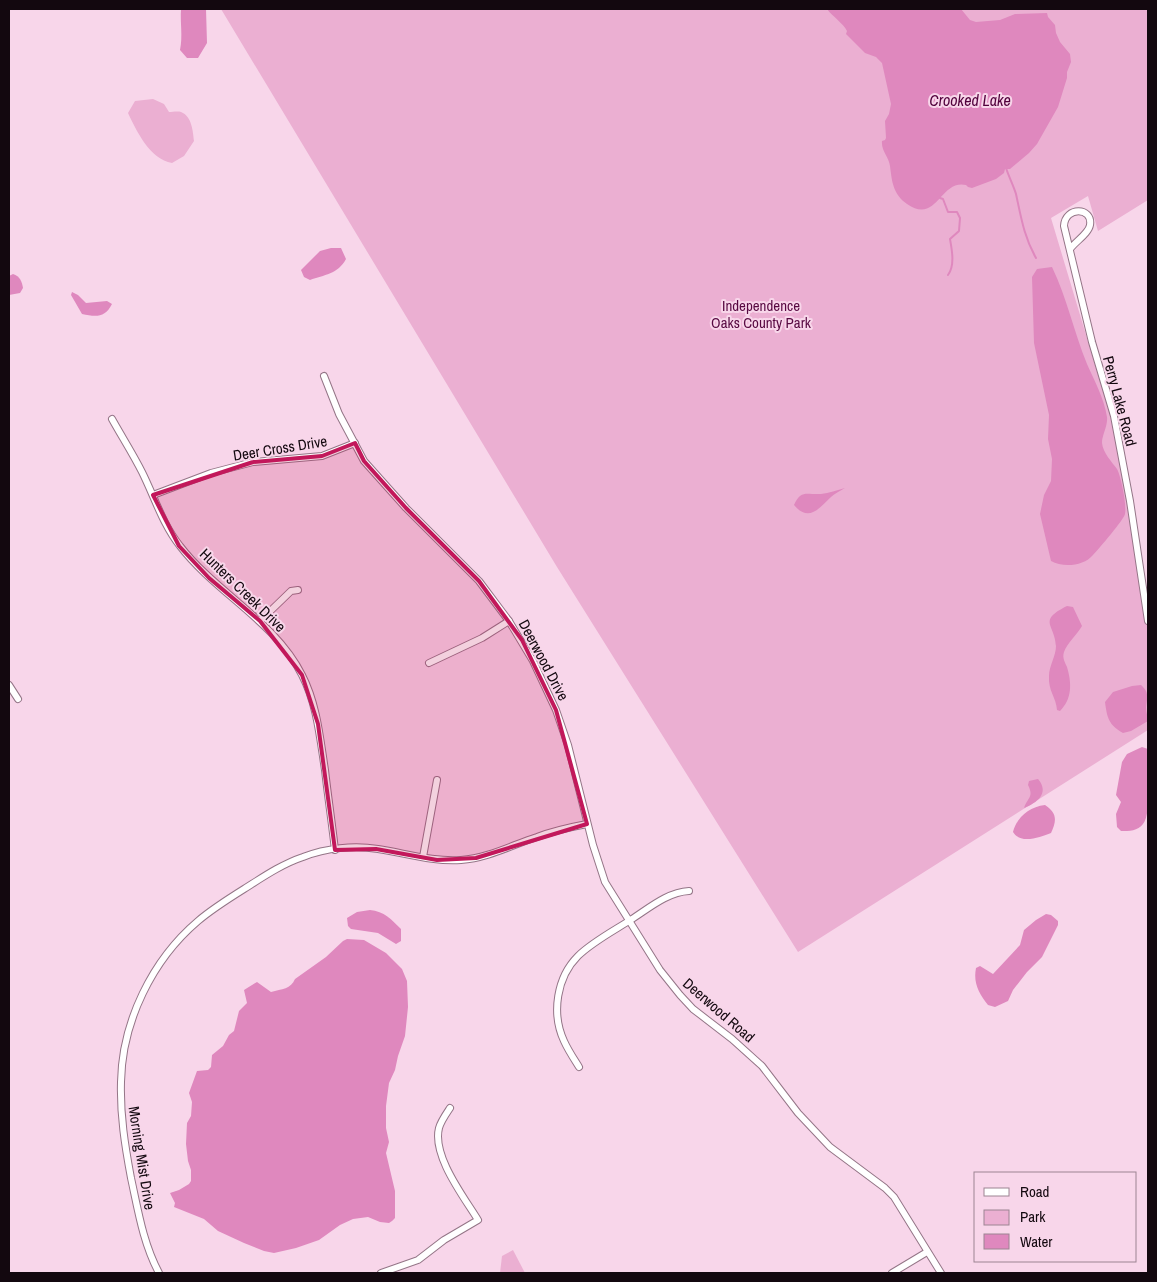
<svg xmlns="http://www.w3.org/2000/svg" width="1157" height="1282" viewBox="0 0 1157 1282" font-family="'Archivo Narrow',sans-serif">
<rect width="100%" height="100%" fill="#f8d6ea"/>
<!-- green -->
<g fill="#ebafd2">
<path d="M221,9H1148V200L1098,231L1088,196L1051,218L1116,435L1148,617V730L798,952L557,567Z"/>
<path d="M153,99L164,104L169,112C172,112 178,111 181,112C192,116 193,132 194,141L184,156L172,163C150,159 137,132 128,113L135,101Z"/>
<path d="M513,1250L525,1273H500L502,1256Z"/>
</g>
<!-- water -->
<g fill="#df88be">
<path d="M181,9H206L207,43L198,58H187L180,50C183,36 180,23 181,9Z"/>
<path d="M827,9H961L970,20L976,22L1000,20L1015,14L1047,13L1048,17L1055,25L1056,33L1060,42L1070,54L1071,62L1067,72V78L1058,107L1037,144L1029,153L1010,169H1005L1004,173L996,179L972,188L968,187L966,185C940,179 937,225 907,204C893,194 892,182 890,166C889,157 881,151 882,141L885,140L886,138L885,121L889,114L891,104L882,63L876,57L865,53L846,34L847,31C843,23 833,17 827,9Z"/>
<path d="M331,248H341L346,259C338,274 324,275 310,280L304,277L301,270L320,251Z"/>
<path d="M1052,267C1067,298 1074,332 1087,364C1095,382 1104,398 1107,417C1108,426 1102,435 1102,443C1103,453 1112,462 1117,469C1121,476 1127,506 1125,514C1125,518 1098,550 1093,555C1084,566 1063,568 1051,561L1040,514L1044,495L1051,481L1052,459L1048,439L1049,415L1034,343L1032,277L1037,269Z"/>
<path d="M13,274C20,276 22,282 23,288L20,293L9,295V276Z"/>
<path d="M72,292L78,295L86,303L107,301L112,304C105,318 96,317 82,314L71,295Z"/>
<path d="M845,488C840,491 834,494 831,497C819,508 809,523 794,505C801,489 807,495 821,494C829,493 837,490 845,488Z"/>
<path d="M1067,606L1073,607L1082,626C1077,635 1067,643 1064,652C1062,658 1065,662 1067,667C1072,684 1072,699 1060,711L1057,710C1056,697 1048,691 1049,676C1049,666 1056,656 1056,646C1055,624 1037,621 1067,606Z"/>
<path d="M1141,685C1150,693 1147,698 1146,708C1146,712 1148,717 1148,721L1131,731L1123,733C1109,725 1107,718 1105,702L1113,692L1132,686Z"/>
<path d="M1142,747L1148,749C1148,765 1152,813 1143,824C1138,831 1129,831 1121,831L1117,827L1116,814L1121,802L1116,795L1122,762L1127,754Z"/>
<path d="M1038,779C1050,793 1037,803 1024,808C1028,797 1034,797 1028,785L1029,781Z"/>
<path d="M1045,805C1057,813 1057,820 1051,833C1040,837 1021,845 1013,832C1017,817 1029,807 1045,805Z"/>
<path d="M370,910C384,911 392,920 401,929V941L396,944L378,933L351,929L348,926L347,918L357,912Z"/>
<path d="M1046,914L1051,915L1058,921V925L1042,957L1027,972L1013,990L1008,1001L995,1007L988,1005C979,994 973,983 976,968L980,966L993,974L1020,945L1024,930L1036,920Z"/>
<path d="M347,939L364,940L386,953L402,969L407,981L408,1007L405,1036L398,1056L395,1070L389,1083L386,1106V1128L389,1142L386,1153L395,1191V1218L392,1221L389,1223L380,1222L368,1217L353,1219L340,1225L319,1240L296,1248L274,1253L264,1251L244,1243L218,1231L204,1219L174,1207L175,1203L170,1193L179,1190L189,1184L191,1181V1170L188,1161L186,1144L187,1123L191,1116L192,1102L189,1093L197,1071L208,1070L211,1067L212,1055L223,1046L229,1035L234,1031L239,1011L247,1003L244,990L257,982L271,992C282,989 291,989 295,979L326,957L343,941Z"/>
</g>
<g fill="none" stroke-linecap="round" stroke-linejoin="round">
<!-- stream -->
<g stroke="#df88be" stroke-width="2">
<path d="M1006,168C1009,177 1014,187 1016,194C1021,217 1024,237 1036,258"/>
<path d="M940,198L943,199L948,212H957L960,218L959,231L950,239C952,250 955,266 948,275"/>
</g>
<defs>
<g id="street">
<path d="M1070,249C1075,242 1089,233 1090,225C1093,207 1065,206 1064,226L1092,342L1114,416L1130,501L1148,621"/>
<path d="M324,376L339,414L364,461L406,508L479,581L509,621L533,661L556,710L568,745L593,845L605,882L660,970L680,995L693,1009L732,1039L762,1066L798,1113L830,1147L885,1188L894,1197L941,1273"/>
<path d="M112,419C122,437 133,454 142,472C154,496 163,525 180,546C216,593 275,621 302,675C317,704 320,738 325,770C328,797 332,823 335,850"/>
<path d="M153,495L211,473L253,462L322,456L355,443"/>
<path d="M260,621L291,591L298,590"/>
<path d="M429,663L482,638L509,621"/>
<path d="M9,685L18,699"/>
<path d="M423,857L437,780"/>
<path d="M579,1067C574,1059 568,1050 564,1041C551,1013 557,977 578,956C592,942 615,930 632,919C649,908 668,892 689,891"/>
<path d="M159,1273C143,1243 138,1210 131,1178C125,1146 120,1115 121,1082C122,1022 152,960 198,921C212,909 228,899 244,889C263,877 282,864 303,857C326,848 354,845 378,849C405,853 433,862 461,860C488,858 512,845 537,837C553,831 571,827 587,824"/>
<path d="M381,1273L418,1260L444,1240L478,1220C464,1197 432,1156 439,1128C441,1121 446,1114 450,1108"/>
<path d="M892,1273L927,1252"/>
</g>
</defs>
<!-- street casing -->
<use href="#street" stroke="#947587" stroke-width="8"/>
<!-- street -->
<use href="#street" stroke="#fff" stroke-width="6"/>
</g>
<!-- marked area -->
<path fill="#c2185b" fill-opacity="0.2" stroke="#c2185b" stroke-width="4" stroke-linejoin="round" d="M355,443L364,461L406,508L479,581L522,640L556,710L587,824L476,858L437,860L376,849L335,850L318,724L302,675L260,621L209,578L179,546L153,495L253,462L322,456Z"/>
<g text-anchor="middle" dominant-baseline="central" stroke-width="4" stroke-linejoin="round" paint-order="stroke">
<!-- park labels -->
<g font-size="15" fill="#580942" stroke="#f8d6ea">
<text x="761" y="305">Independence<tspan x="761" dy="17">Oaks County Park</tspan></text>
</g>
<!-- street labels -->
<g font-size="15" fill="#13080f" stroke="#f8d6ea">
<text transform="translate(1120 401) rotate(75)">Perry Lake Road</text>
<text transform="translate(280 448) rotate(-9)">Deer Cross Drive</text>
<text transform="translate(243 590) rotate(44)">Hunters Creek Drive</text>
<text transform="translate(544 660) rotate(62)">Deerwood Drive</text>
<text transform="translate(719 1010) rotate(41)">Deerwood Road</text>
<text transform="translate(142 1158) rotate(81)">Morning Mist Drive</text>
</g>
<!-- water labels -->
<g font-size="16" font-style="italic" fill="#51013c" stroke="#f8d6ea">
<text x="970" y="100">Crooked Lake</text>
</g>
</g>
<!-- border -->
<rect width="1157" height="1282" fill="none" stroke="#13080f" stroke-width="20"/>
<!-- legend -->
<rect x="974" y="1172" width="162" height="90" fill="#f8d6ea" stroke="#9c8492"/>
<rect x="984" y="1188" width="25" height="8" fill="#ffffff" stroke="#9c8492"/>
<text x="1020" y="1197" font-size="15" fill="#13080f">Road</text>
<rect x="984" y="1210" width="25" height="15" fill="#ebafd2" stroke="#9c8492"/>
<text x="1020" y="1222" font-size="15" fill="#13080f">Park</text>
<rect x="984" y="1234" width="25" height="15" fill="#df88be" stroke="#9c8492"/>
<text x="1020" y="1247" font-size="15" fill="#13080f">Water</text>
</svg>
